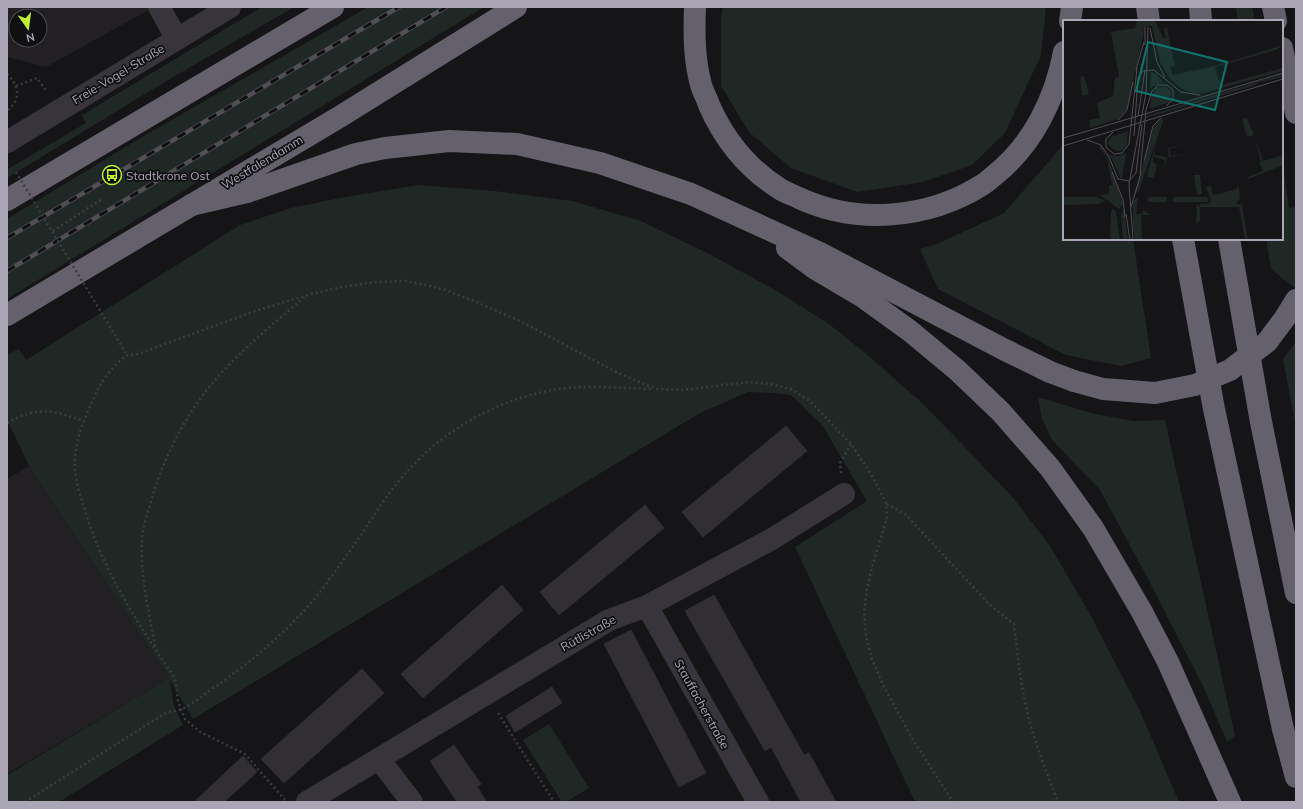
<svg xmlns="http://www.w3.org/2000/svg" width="1303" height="809" viewBox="0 0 1303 809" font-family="Mulish,sans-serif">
<rect width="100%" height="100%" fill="#151416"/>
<!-- built -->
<g fill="#222023" fill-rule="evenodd">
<path d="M7,7H154L46,67L7,57ZM16,16H40V40H16Z"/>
<path d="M29,466L169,678L7,774V479Z"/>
</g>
<!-- green -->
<g fill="#202826">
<path d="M262,7H294L163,83L7,178V169H8L86,123L82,115Z"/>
<path d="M368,7H484L7,299V219L137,140Z"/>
<path d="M723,7H1046L1041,55L1005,133L972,165L923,182L857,192L791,168L749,132L721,86V19Z"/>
<path d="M1236,7H1252L1255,21H1238Z"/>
<path d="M1064,144V239H1133L1151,358L1121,366L1066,355L938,289L920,249L937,244L1004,213Z"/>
<path d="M1282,156L1289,208L1296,207V289L1271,269L1266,239H1282Z"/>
<path d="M419,185L494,191L572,201L641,221L709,254L777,291L829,324L864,352L922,403L963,445L1014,499L1050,546L1091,616L1140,711L1179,802H915L795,547L867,501L822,425L791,395L773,393L748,392L700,413L193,719L170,680L174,706L183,725L59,802H7V775L169,678L29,466L7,420V355L19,349L26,360L240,225L291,208L345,197Z"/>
<path d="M1296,342V427L1283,359Z"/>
<path d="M1038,397L1091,413L1133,421L1165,420L1235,736L1227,742L1204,688L1145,573L1100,490L1052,440L1042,419Z"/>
<path d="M549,724L589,788L566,802H562L523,740Z"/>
</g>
<!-- building -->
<g fill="#312f32" stroke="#302e32">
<path d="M786,426L807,451L703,537L682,512Z"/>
<path d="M645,505L664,528L559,615L540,592Z"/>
<path d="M502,585L523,610L423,698L401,674Z"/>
<path d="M714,595L804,755L809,753L836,802H801L771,747L765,751L685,611Z"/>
<path d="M631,630L706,773L679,787L604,644Z"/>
<path d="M362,669L384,693L284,783L261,759Z"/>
<path d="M552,687L562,703L515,732L506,716Z"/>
<path d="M454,745L481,784L477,787L487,802H457L430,761Z"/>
<path d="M243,756L257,772L224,802H194Z"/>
</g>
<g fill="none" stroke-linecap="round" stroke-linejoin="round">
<!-- path -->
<g stroke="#3d3b42" stroke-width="2.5" stroke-dasharray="2 3" stroke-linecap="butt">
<path d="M7,74C20,87 21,99 7,111"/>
<path d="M16,86L37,78L47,92"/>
<path d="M53,231L102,199"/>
<path d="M7,423C38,406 52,410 84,421"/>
<path d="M841,473L840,463L851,444"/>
<path d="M887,504L905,514L990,605L1014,624C1017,652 1020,679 1026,706C1033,739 1046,771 1058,802"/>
<path d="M155,646C149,612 140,576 142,541C143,525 149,509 153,494C162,465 176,435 193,409C222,365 266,330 306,296"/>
<path d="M498,713L554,802"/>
<path d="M285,800L245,754L200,732L185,719L178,701L176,684L174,677C137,622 101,568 83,504C79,491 74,476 75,462C75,438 86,415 96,393C102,380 114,364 126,356C129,354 134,355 138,354L255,311L308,295L341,287L376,282L405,281L426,285L446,290L476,302L520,321L616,372L656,389L682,390L749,382L770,384L791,389L811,402L851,444L871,474L886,503L887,518L872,567L867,589L864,612L866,636L872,659L883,685L912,738L953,802"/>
<path d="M25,802L167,712C172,711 178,711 182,709C194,703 206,693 218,685C256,658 292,627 321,591C336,570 351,550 365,529C377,511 389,492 404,475C444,429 499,398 559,389C590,385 622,388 653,389"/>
</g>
<!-- minor -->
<g stroke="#37353b" stroke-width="22">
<path d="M159,7L177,39"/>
<path d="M7,142L230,7"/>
<path d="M647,606L758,802"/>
<path d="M379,759L412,802"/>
<path d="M307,802L609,620L647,606L772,539L844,494"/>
</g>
<!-- highway -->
<g stroke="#64616c" stroke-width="22">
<path d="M695,7C694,34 694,59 701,85C703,92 707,98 709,105C724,139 748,169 780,189C786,193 793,195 799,198C857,225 928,219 982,185C987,182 991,178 996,174C1033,144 1055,99 1064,52"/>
<path d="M1147,7L1149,21"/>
<path d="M1200,7L1201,21"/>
<path d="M1273,7L1276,21"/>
<path d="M1070,21L1072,7"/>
<path d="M1282,48L1296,113"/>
<path d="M7,200L333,7"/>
<path d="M191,205L247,192L356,154L385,148L449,141L517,144L600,163L691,194L820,253L1005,350L1050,372L1074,381"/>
<path d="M1183,239L1214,409L1283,729L1296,777"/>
<path d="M1229,239L1261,422L1296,593"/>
<path d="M787,248L814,268L863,297L910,331L957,370L1001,412L1050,468L1093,528L1142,612L1168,662L1230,802"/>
<path d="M7,315L341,116L516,7"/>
</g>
<defs>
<g id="rail">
<path d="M7,238L399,7"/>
<path d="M7,271L446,7"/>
</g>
</defs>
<!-- rail casing -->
<use href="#rail" stroke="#514e56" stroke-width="4.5"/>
<!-- rail -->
<use href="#rail" stroke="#100f11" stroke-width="3" stroke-dasharray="9" stroke-linecap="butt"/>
<!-- path-bridge -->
<path stroke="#3d3b42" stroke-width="2.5" stroke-dasharray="2 3" stroke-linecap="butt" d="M16,172L127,355"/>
<!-- highway-bridge -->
<path stroke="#64616c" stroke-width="22" d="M1074,381L1103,389L1155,393L1195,385L1230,370L1267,342L1285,318L1296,300"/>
</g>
<!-- icons -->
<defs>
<symbol id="bus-ring" viewBox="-11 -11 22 22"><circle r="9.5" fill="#100f11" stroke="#bdf131" stroke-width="1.5"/><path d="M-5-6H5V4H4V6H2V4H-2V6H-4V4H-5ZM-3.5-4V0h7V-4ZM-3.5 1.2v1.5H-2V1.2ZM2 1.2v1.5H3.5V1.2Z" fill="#bdf131"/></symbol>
</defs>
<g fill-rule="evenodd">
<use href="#bus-ring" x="101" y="164" width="22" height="22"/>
</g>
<g text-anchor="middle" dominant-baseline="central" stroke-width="3.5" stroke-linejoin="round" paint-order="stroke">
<!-- street labels -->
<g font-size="12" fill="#aaa6b6" stroke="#100f11">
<text transform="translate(118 74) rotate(-31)">Freie-Vogel-Straße</text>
<text transform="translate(262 162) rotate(-31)">Westfalendamm</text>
<text transform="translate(588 633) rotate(-29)">Rütlistraße</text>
<text transform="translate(702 704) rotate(61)">Stauffacherstraße</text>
</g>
<!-- poi labels -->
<g font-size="12" fill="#aaa6b6" stroke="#100f11" text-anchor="start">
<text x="126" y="175">Stadtkrone Ost</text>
</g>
</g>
<!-- overview -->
<g transform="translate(1063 20)">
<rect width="220" height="220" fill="#151416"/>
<path d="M74,0H92L100,18H103L101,8H104L112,46L107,47L110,55L152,46L220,25L213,30L152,47L158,65L220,48V51L141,73H129L116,67L105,56L97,42L89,6L81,7L79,22L64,89L55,99L27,108L26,100L37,98L34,83L50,76L52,58L56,57L48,12L72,8ZM88,52L93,53L100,62L87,68ZM220,54V57L193,63V65L83,98V96ZM21,56L26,74L19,76L17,57ZM220,61L101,98L76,170L71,176L90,109L95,100ZM103,66L108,71L107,82L87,89L88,77L93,67ZM184,98L191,115L184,117L179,99ZM65,111L64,125L60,130L54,131L48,128L45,123L48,117ZM95,117L91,133L92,135L106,138L105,128L122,124L106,129L107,133L108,136L125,133L104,138L98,156L102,140L90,136V142L94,145L91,157H85L84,160L85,151ZM192,119L200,141L220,135V145L185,159V157L200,151L196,143L198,142ZM35,126L39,127L47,143L60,184L56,189L37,175L46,174V166L49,165L44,138ZM63,133L59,158L57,157L47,135L55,136ZM131,155H137L139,174L134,175ZM174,165L176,169L177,179L172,184H179L185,220H182L176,187H137V204V201L133,204L134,184L137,187V184H146L148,181L143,167L148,166L150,175L162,173V179V172L174,169ZM0,177H34L42,181L35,184L0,185ZM75,177L73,194H79L80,190L88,195H78L79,220H72L70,209V181ZM86,177H104V182H87L84,180ZM110,177H143L146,179L144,182H110ZM61,188L65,220H60L58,196ZM50,189L53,192L57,220H47L48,192Z" fill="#202826"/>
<path fill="none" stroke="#514e56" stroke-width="1" d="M82,7V25M87,8L94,42L102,57M73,50L81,22M75,96L82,50M55,100L64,90L70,62M28,110L220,53M50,112L43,119V127L51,134L59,133L66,124L74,48M71,116L75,58L80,51L91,50L118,72L137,75M0,118L28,110M24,120L38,125L46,137L55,159L66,161L73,153L79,104M0,126L220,59M81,141L90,106L98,98M49,152L60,180L62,197M77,154L83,90L89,71L95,65H104L110,70V80L103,86M68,187L78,153M63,194L67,220M70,220L66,164L83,73L85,7"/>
<path fill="#0f766e" fill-opacity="0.15" stroke="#0f766e" stroke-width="2" d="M85,22L164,42L152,90L73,71Z"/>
<rect width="220" height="220" fill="none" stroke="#aaa6b6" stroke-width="2"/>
</g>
<!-- border -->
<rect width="1303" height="809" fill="none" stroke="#aaa6b6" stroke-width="16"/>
<!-- north arrow -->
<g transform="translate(28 28) rotate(166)"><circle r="19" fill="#100f11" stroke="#4e4b53"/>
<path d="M0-3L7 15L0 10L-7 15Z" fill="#bdf131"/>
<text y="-6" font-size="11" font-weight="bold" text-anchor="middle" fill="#aaa6b6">N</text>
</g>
</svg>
